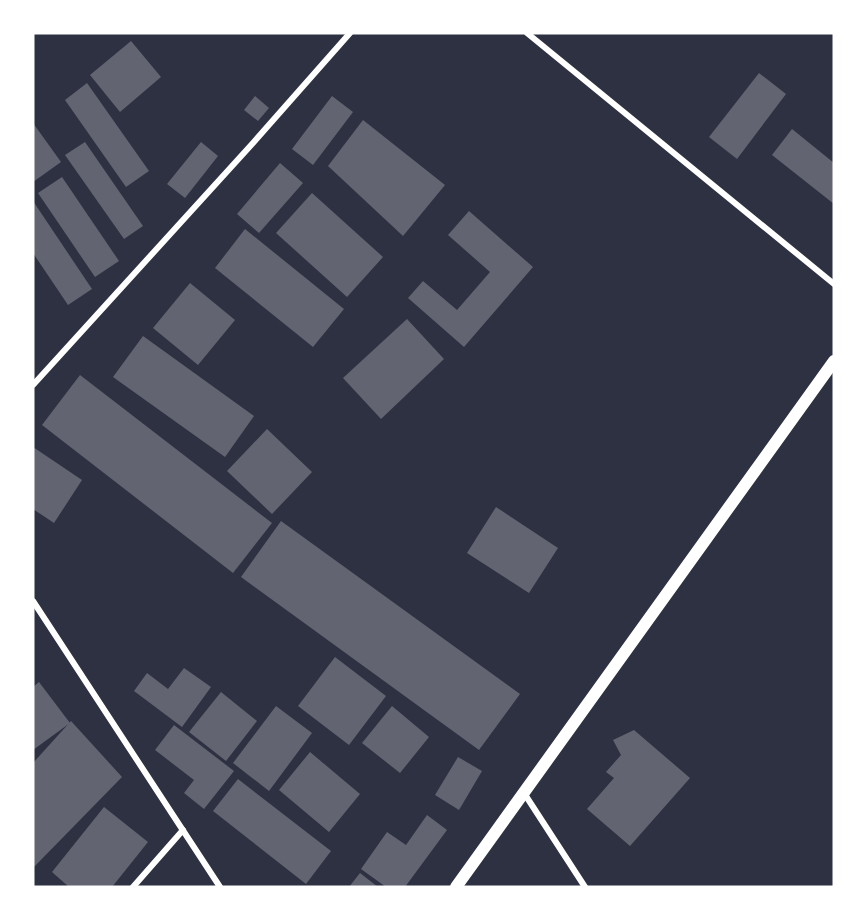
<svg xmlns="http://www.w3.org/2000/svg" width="867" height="920" viewBox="0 0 867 920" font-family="'DejaVu Sans',sans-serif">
<rect width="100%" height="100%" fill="#2d3142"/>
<!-- building -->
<g fill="#626471">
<path d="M131,41L161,77L120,112L90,75Z"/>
<path d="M759,73L786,94L737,159L709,137Z"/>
<path d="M87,83L149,171L126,187L65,100Z"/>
<path d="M255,96L269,108L258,121L244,110Z"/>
<path d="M332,96L353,112L313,165L292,149Z"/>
<path d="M363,120L445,185L403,236L328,166Z"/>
<path d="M33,123L61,162L33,182Z"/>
<path d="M792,129L834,163V204L772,155Z"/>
<path d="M85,142L143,226L124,239L65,155Z"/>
<path d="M201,142L218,156L185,198L167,184Z"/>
<path d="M280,163L303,183L259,233L237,214Z"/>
<path d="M62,177L119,261L95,277L38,193Z"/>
<path d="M312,193L383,257L347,297L276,233Z"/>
<path d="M33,201L92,289L68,305L33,253Z"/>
<path d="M469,211L533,267L464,347L408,298L423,281L457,310L490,272L448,235Z"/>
<path d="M245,229L344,309L313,347L215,268Z"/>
<path d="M190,283L235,320L198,365L153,328Z"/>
<path d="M407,319L444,359L381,419L343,378Z"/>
<path d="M143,336L254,416L225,457L113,377Z"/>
<path d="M80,375L272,523L233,573L42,425Z"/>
<path d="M267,429L312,472L272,514L227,471Z"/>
<path d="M33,447L82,480L54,523L33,509Z"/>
<path d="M496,507L558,548L529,593L467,553Z"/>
<path d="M281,521L520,694L479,750L241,577Z"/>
<path d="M335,657L386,696L349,745L298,706Z"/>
<path d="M184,668L211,687L182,727L134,691L147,673L168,689Z"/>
<path d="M39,682L70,723L33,750V687Z"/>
<path d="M221,692L257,721L226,761L189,732Z"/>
<path d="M276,706L312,733L269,791L233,763Z"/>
<path d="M392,706L429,737L400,773L362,743Z"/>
<path d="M71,721L122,777L33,868V763Z"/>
<path d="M174,725L234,771L204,809L184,793L194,780L155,750Z"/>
<path d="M634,730L690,778L630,846L587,809L614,778L606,772L621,755L613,740Z"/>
<path d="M310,752L360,794L329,832L279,790Z"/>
<path d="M458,757L482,771L459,810L435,795Z"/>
<path d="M238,779L331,851L306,884L213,811Z"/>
<path d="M104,807L148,842L112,887H69L52,872Z"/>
<path d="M427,815L447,830L405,887H386L361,869L387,832L406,845Z"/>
<path d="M360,873L378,887H349Z"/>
</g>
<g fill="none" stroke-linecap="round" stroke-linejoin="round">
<!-- minor -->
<g stroke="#fff" stroke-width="6">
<path d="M527,33L834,284"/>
<path d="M33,385L253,143L350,33"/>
<path d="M33,601L220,887"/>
<path d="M524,793L585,887"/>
<path d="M133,887L183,830"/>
</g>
<!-- secondary -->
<path stroke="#fff" stroke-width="12" d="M456,887L834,361"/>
</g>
<!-- border -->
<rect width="867" height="920" fill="none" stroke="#ffffff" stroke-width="69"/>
</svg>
